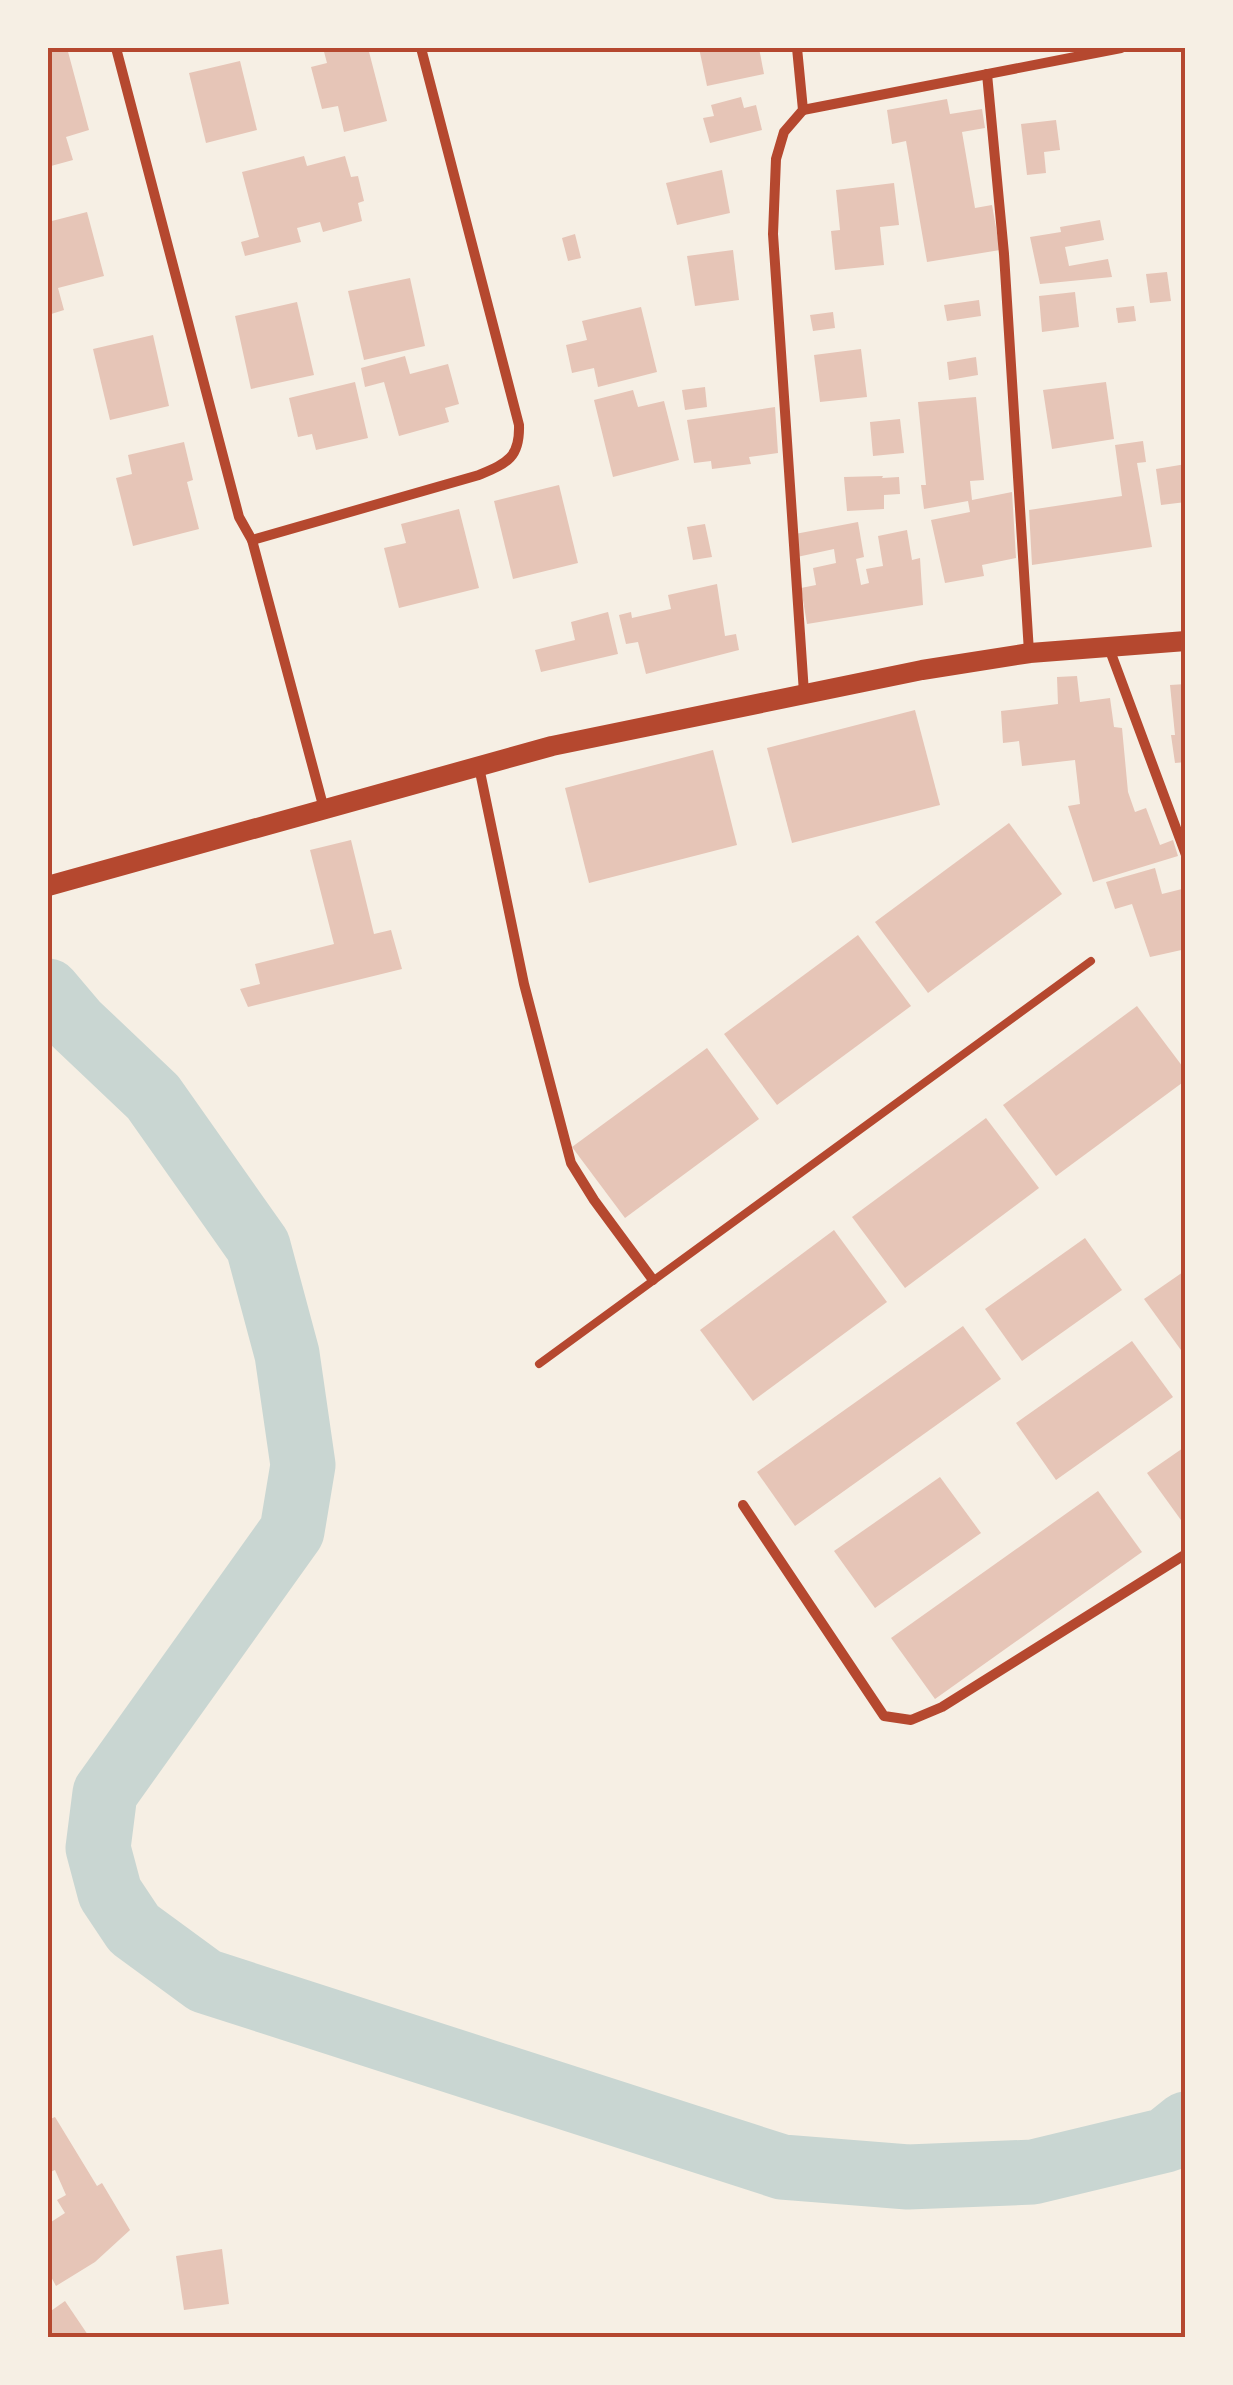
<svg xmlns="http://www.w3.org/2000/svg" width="1233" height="2385" viewBox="0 0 1233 2385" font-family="Overpass,sans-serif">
<rect width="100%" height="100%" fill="#f6efe4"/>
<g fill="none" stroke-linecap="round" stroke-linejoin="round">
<!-- river -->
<path stroke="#c9d6d2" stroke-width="65" d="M48,991L76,1024L153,1097L258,1246L287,1354L303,1465L292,1531L105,1793L98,1848L110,1893L134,1929L205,1981L782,2167L908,2177L1033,2172L1166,2140L1186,2124"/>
</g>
<!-- building -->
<g fill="#e6c5b7">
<path d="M67,48L89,130L66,137L73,160L51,166L48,153V53Z"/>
<path d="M323,48H368L387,121L344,132L338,106L322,109L311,67L327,63Z"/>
<path d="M699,48H759L764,74L707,86Z"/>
<path d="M240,61L257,130L206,143L189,73Z"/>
<path d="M741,97L744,108L756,105L762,130L710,143L703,118L714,116L711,105Z"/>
<path d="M947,99L950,114L982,109L985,128L962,132L975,208L992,205L1000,250L927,262L906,141L892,144L887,110Z"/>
<path d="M1056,120L1060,150L1044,152L1046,173L1027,175L1021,124Z"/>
<path d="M304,156L307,166L345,156L351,177L358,176L364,201L358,203L362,221L323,232L320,222L297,228L301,242L245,256L241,242L259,237L242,172Z"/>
<path d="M722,170L730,213L677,225L666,183Z"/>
<path d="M894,183L899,225L880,227L884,265L835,270L831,231L840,230L836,190Z"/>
<path d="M87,212L104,276L58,288L64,310L48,315V222Z"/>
<path d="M1100,220L1104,240L1065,247L1069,266L1108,259L1112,277L1040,284L1030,237L1061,232L1060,227Z"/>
<path d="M575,234L581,258L568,261L562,238Z"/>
<path d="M733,250L739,300L695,306L687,256Z"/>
<path d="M1167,272L1171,301L1150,303L1146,274Z"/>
<path d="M410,278L425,346L364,360L348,291Z"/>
<path d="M1075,292L1079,327L1042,332L1039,296Z"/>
<path d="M979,300L981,316L947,321L944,305Z"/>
<path d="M297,302L314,375L251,389L235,316Z"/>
<path d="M1134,306L1136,321L1118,323L1116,308Z"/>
<path d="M641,307L657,372L598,387L594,368L572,373L566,345L587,340L582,321Z"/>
<path d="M833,312L835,328L813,331L810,315Z"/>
<path d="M153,335L169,406L110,420L93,349Z"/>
<path d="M861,349L867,397L820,402L814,355Z"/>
<path d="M405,356L410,374L448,364L459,404L445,408L449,422L399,436L384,382L365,387L361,368Z"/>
<path d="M976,357L978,375L949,380L947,362Z"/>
<path d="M355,382L368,438L316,450L312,434L298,437L289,398Z"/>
<path d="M1106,382L1114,439L1052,449L1043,390Z"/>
<path d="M705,387L707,407L685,410L682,390Z"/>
<path d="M633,390L638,407L664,401L679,460L613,477L594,400Z"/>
<path d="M976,397L984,480L970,481L972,500L1012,492L1016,558L982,565L984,576L945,583L931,520L970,512L968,501L924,509L921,485H926L918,402Z"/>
<path d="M775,407L778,453L749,457L751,464L712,469L711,461L694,463L687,420Z"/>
<path d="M900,419L904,453L873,456L870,422Z"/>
<path d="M1143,441L1146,462L1137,463L1152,547L1032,565L1029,510L1122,496L1115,445Z"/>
<path d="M184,442L193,480L187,482L199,529L133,546L116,478L132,474L128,455Z"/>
<path d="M1186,464V502L1161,505L1156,469Z"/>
<path d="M883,476L882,478L899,477L900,494L884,495V509L847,511L844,477Z"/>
<path d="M559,485L578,563L513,579L494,501Z"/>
<path d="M459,509L479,588L399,608L384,548L406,543L401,524Z"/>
<path d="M858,522L864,557L856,559L861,585L869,583L866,569L883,566L878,536L907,530L912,560L920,558L923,605L807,624L801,588L816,585L813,568L836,563L834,549L797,557L795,534Z"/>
<path d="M705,524L712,557L693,560L687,527Z"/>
<path d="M717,584L725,636L736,634L739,650L646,674L638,642L626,644L619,615L631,612L632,618L671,609L668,595Z"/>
<path d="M608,612L618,654L541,672L535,650L575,640L571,622Z"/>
<path d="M1077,676L1080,702L1110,698L1114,727L1122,728L1128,792L1135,812L1146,808L1160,845L1173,840L1178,856L1093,882L1068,806L1080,804L1075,760L1022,766L1019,741L1003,743L1001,711L1058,704L1057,677Z"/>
<path d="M1186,684V762L1175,763L1171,735H1175L1170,685Z"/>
<path d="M915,710L940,805L792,843L767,748Z"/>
<path d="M713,750L737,845L589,883L565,788Z"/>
<path d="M1009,823L1062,894L928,993L875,922Z"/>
<path d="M351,840L374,934L391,930L402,969L248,1007L240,989L260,984L255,964L334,944L310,850Z"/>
<path d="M1155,868L1162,894L1186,888V949L1150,957L1132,904L1115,909L1106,882Z"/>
<path d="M858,935L911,1006L777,1105L724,1034Z"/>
<path d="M1137,1006L1186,1071V1080L1056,1176L1003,1105Z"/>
<path d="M707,1048L759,1119L625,1218L572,1147Z"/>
<path d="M986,1118L1039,1188L905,1288L852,1217Z"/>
<path d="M834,1230L887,1302L753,1401L700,1330Z"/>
<path d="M1085,1238L1122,1290L1022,1361L985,1309Z"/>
<path d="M1186,1270V1357L1144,1299Z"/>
<path d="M963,1326L1001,1379L795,1526L757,1472Z"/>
<path d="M1132,1341L1173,1397L1056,1480L1016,1423Z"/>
<path d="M1186,1446V1527L1147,1473Z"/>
<path d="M940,1477L981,1533L875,1608L834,1551Z"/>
<path d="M1098,1491L1142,1552L935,1699L891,1638Z"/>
<path d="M55,2117L97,2186L102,2183L130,2230L95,2262L56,2286L48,2271V2224L65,2213L57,2200L66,2195L55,2170L48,2173V2120Z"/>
<path d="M222,2249L229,2304L184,2310L176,2256Z"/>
<path d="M65,2301L90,2338H48V2313Z"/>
</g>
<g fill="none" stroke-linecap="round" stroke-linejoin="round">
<!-- service -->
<path stroke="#b5482f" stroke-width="8" d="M539,1364L1091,961"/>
<!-- minor -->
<g stroke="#b5482f" stroke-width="10">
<path d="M116,48L239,517L252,540L324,809"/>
<path d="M797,48L803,110L784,132L776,159L773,234L804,693"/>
<path d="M987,74L1004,254L1029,652"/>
<path d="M803,110L1121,48"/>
<path d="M252,540L479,475C507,463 520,458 519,425L421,48"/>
<path d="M1109,648L1186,855"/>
<path d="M479,767L524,984L571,1163L594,1200L653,1280"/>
<path d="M743,1505L884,1716L911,1720L942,1707L1186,1554"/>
</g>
<!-- secondary -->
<path stroke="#b5482f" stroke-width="20" d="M48,886L552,746L922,670L1030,653L1186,641"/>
</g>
<!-- border -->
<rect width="1233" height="2385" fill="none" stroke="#f6efe4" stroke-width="100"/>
<rect x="50" y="50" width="1133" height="2285" fill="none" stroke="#b5482f" stroke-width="4"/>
</svg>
